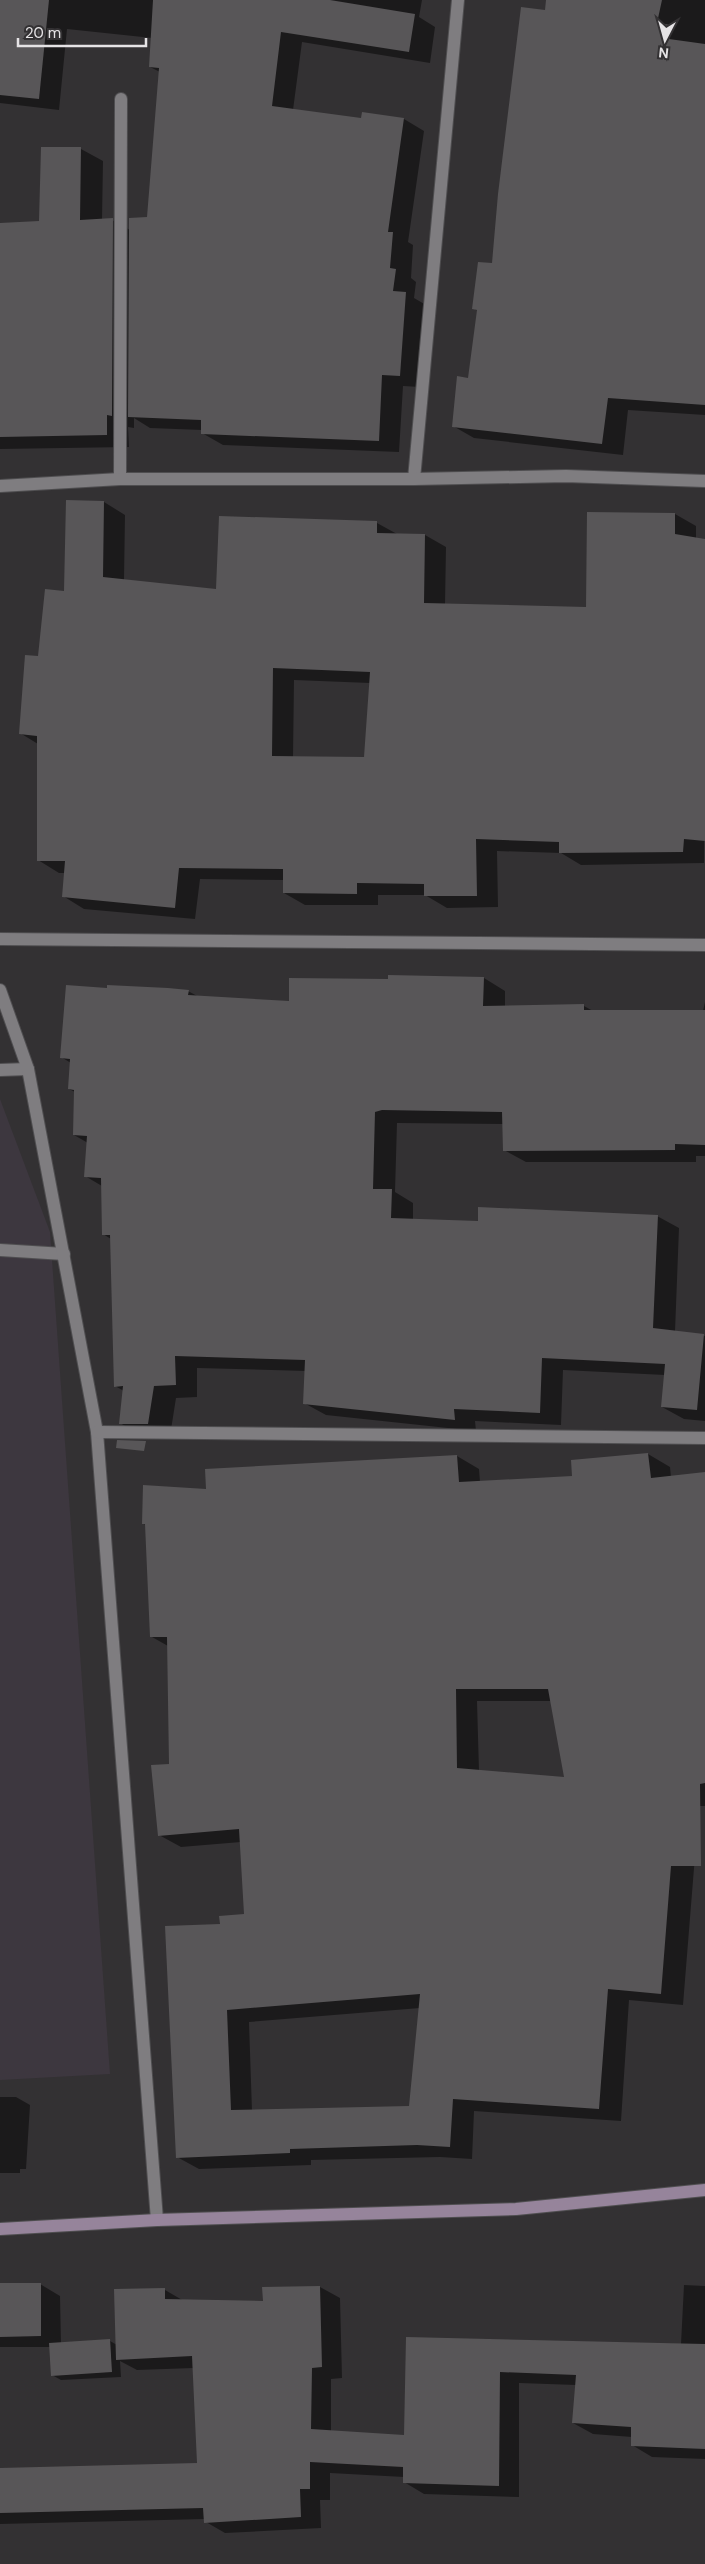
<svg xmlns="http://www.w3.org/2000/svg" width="705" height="2564" viewBox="0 0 705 2564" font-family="'DM Sans',sans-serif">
<rect width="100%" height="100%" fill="#333133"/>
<!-- built -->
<path fill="#3d373f" d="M0,1099L50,1232L110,2074L0,2080Z"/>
<!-- shadow -->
<g fill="#0007" fill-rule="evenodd">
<path d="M0,0H422L419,17L435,27L430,63L302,42L293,110L362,119L363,113L404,119L424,131L408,242L413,245L411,278L416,282L414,298L426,305L420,387L403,386L399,452L223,445L202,433V430L150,428L134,418V428L128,427L129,447L0,449V224L40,222L81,149L103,161L102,220H112L130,230L148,218L160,72L150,67L152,38L67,29L59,110L0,103Z"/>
<path d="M548,0H705V415L628,410L623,455L474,438L453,426L469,379L478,311L473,308L493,265Z"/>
<path d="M67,501L104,502L125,515L124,580L218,590L377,523L397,534L425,535L446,547L445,605L587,608L588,513L675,514L696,526V539L705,540L704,863L581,865L561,853L497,851L498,907L447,908L425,895H378V905H305L284,893V880L200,879L195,919L84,909L63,896L65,873H59L38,860V744L20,733L39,658L65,593ZM294,680L370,683L365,758H293Z"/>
<path d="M484,978L505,991V1007L584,1006L593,1011H703L705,1002V1156H696V1162H526L504,1150L503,1124L397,1123L395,1192L413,1203V1220L479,1222L657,1216L679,1228L675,1332L705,1336V1421L684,1419L662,1407L665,1375L563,1370L561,1425L475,1421L476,1431L326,1415L304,1403L306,1371L197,1368V1397L176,1398L170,1436H142L120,1423L124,1391L115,1386L111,1239L103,1234L102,1186L85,1176L88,1143L74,1135L75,1092L69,1089L71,1063L61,1057L108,990L188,991L199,997L290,1002L389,980Z"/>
<path d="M648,1454L670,1467L671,1477L705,1473V1806H699L683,2005L629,2000L621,2121L474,2111L472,2159L440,2157L311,2160V2165L199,2169L177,2157L221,1925L245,1915L241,1842L181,1847L159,1835L171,1765L168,1646L152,1637L146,1525L144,1524L207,1490L457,1456L479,1469L480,1482L574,1477ZM477,1701H552L565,1778L479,1771ZM420,2008L410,2107L252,2111L249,2022Z"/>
<path d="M0,2097H16L30,2105L26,2169H20V2173H0Z"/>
<path d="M40,2284L60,2296L61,2344L110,2341L117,2345L165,2290L184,2301L264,2303L320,2287L340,2298L342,2378L331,2379V2432L405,2436L407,2338L681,2344L684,2285L705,2286V2459L652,2457L632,2445V2437L593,2434L573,2423L576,2385L519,2383V2497L424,2494L404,2482V2477L330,2473V2500H320L321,2528L225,2533L206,2522L205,2519L0,2524V2469L198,2464L194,2368L137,2370L120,2361L121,2377L61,2380L52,2375L51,2347H0V2285Z"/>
</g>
<!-- building -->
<g fill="#585658" fill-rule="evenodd">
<path d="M0,0H49L39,99L0,95Z"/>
<path d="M153,0H330L415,14L409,52L281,32L272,106L361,118L362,112L404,118L388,232H393L390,268L396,269L393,291L406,292L400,376L382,375L379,441L201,434V420L128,417L129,218L147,217L159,68L149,67Z"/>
<path d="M546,0H662L657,23L671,25L669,39L705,44V405L608,398L602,444L452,427L457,376L468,378L477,310L472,309L478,262L492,263L498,194L521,7L545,10Z"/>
<path d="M41,147H81L80,220L113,218L112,416L107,415V435L0,437V223L39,221Z"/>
<path d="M66,500L104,501L103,577L216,589L219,516L377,521V533L425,534L424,603L586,607L587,512L675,513V534L705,539V841L684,839L683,852L559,853V842L476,839L477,896H424V884L357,883V894L283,893V869L179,868L175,908L62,897L65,861H37V736L19,734L25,655L38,656L45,589L64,591ZM273,668L370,672L364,757L272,756Z"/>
<path d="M388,975L484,977L483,1006L584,1004V1010H705V1145L675,1144V1150L503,1151L502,1112L382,1110L375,1112L373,1189H392L391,1218L478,1221V1207L658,1215L653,1328L704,1334L697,1410L661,1407L665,1364L542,1358L540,1413L454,1409L455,1420L303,1404L305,1360L175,1356L176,1385L154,1386L148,1424H119L123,1386L114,1387L110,1235H102L101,1178L84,1177L87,1136L73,1135L74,1090L68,1089L70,1059L60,1058L66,985L107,988V985L168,988L189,990L188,995L289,1001V978L388,979Z"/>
<path d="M117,1440L146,1441L144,1451L116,1448Z"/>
<path d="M648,1453L651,1478L705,1472V1783L700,1784L701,1866H671L661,1994L608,1989L599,2109L453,2099L450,2147L417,2145L290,2149V2153L176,2158L165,1926L220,1924L219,1916L244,1914L239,1829L158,1836L151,1765L169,1764L167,1637H150L145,1524H142L143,1485L206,1489L205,1469L457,1455L459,1482L572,1476L571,1460ZM456,1689H548L564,1777L457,1768ZM420,1994L409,2106L231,2110L227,2010Z"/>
<path d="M0,2283H41V2336L0,2337Z"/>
<path d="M320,2286L322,2367L312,2368L311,2429L404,2435L406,2337L705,2344V2449L631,2446V2427L572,2423L576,2375L500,2372L499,2486L403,2483V2467L310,2462V2489H300L301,2517L204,2523L203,2508L0,2513V2468L197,2463L192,2356L116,2360L114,2289L165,2288V2299L263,2301L262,2287Z"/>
<path d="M110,2339L112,2372L51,2376L49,2343Z"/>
</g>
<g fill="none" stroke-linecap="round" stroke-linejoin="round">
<defs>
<g id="service">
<path d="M0,1070L28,1069"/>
<path d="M0,1250L64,1254"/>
</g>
<g id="minor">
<path d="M120,479L121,99"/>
<path d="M414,479L458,0"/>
<path d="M0,486L120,479H414L566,476L705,481"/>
<path d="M0,939L705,945"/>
<path d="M0,990L28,1069L97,1432L157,2220"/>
<path d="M97,1432L705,1438"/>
</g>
<path id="secondary" d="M0,2229L157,2220L516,2209L705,2190"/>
</defs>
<!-- service casing -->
<use href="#service" stroke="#4f4e50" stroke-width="14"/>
<!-- minor casing -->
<use href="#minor" stroke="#4f4e50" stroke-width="14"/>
<!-- secondary casing -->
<use href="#secondary" stroke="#4f4e50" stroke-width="14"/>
<!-- service -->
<use href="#service" stroke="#7f7d80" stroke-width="12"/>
<!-- minor -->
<use href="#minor" stroke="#7f7d80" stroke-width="12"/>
<!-- secondary -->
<use href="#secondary" stroke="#96849b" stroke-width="12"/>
</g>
<!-- north arrow -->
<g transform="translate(665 40) rotate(186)" stroke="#333133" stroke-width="4" paint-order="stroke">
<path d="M0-4L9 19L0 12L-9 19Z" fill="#e5e3e5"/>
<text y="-8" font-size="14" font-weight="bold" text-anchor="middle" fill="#e5e3e5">N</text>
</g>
<!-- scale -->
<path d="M18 38v8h128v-8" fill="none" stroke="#e5e3e5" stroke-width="2.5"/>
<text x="25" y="38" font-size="15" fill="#e5e3e5" stroke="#333133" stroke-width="4" paint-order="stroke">20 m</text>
</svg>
